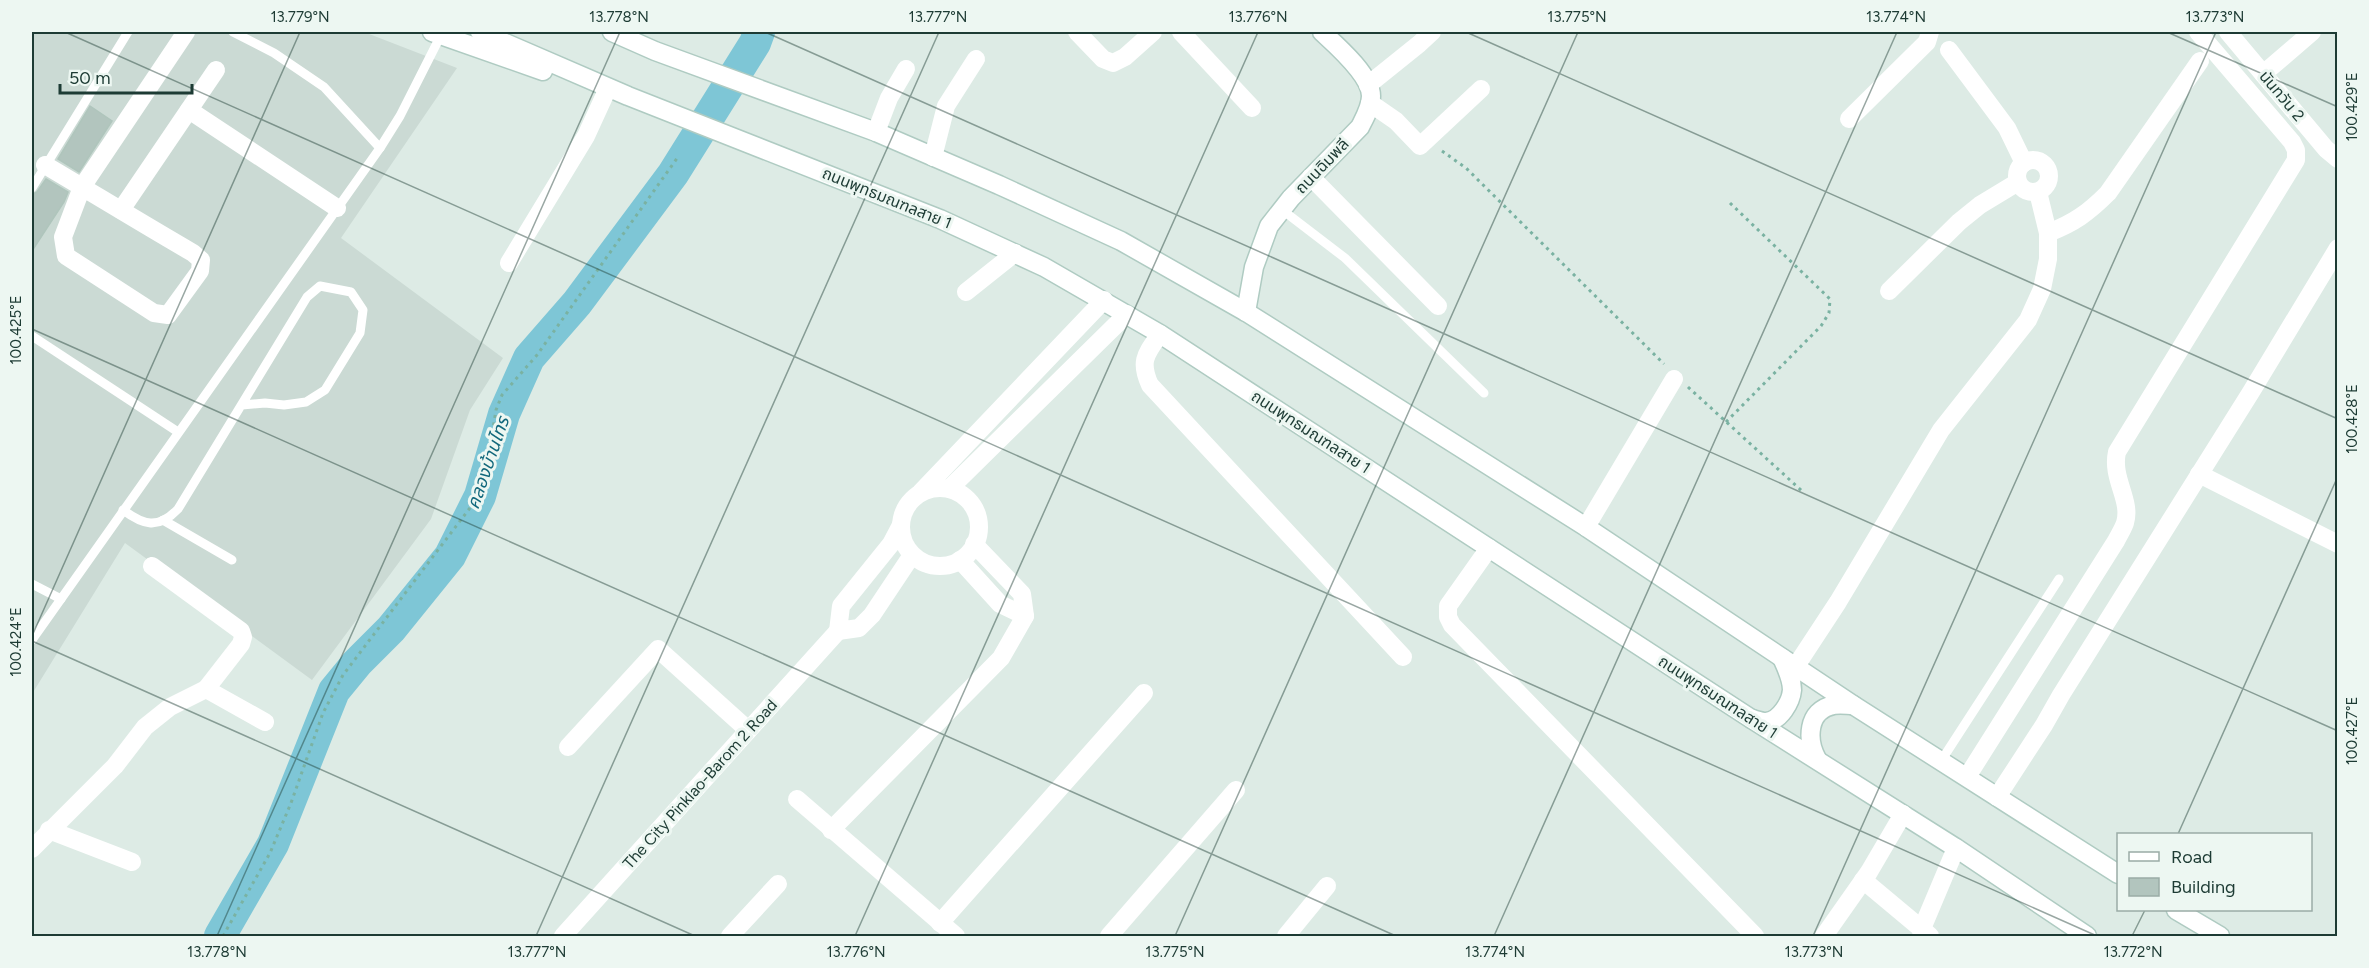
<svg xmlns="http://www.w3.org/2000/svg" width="2369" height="968" viewBox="0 0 2369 968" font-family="Figtree,'Noto Sans Thai',sans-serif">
<rect width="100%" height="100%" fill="#ddebe5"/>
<!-- built -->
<path fill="#cbdad4" d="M32,32H364L457,68L341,238L503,358L470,410L431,519L312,680L125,543L32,694Z"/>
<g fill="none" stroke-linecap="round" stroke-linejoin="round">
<!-- river -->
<path stroke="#7ec6d6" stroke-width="32" d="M220,936L273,844L334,691L357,663L391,629L450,556L480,496L504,414L529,358L577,303L673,174L755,43L759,32"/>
</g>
<!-- building -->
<g fill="#b2c5be" stroke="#afc5bc" stroke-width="1.5">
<path d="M90,106L112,121L79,172L58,159Z"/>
<path d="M46,179L68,192L64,202L32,251V195L37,192Z"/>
</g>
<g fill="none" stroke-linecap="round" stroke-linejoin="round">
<defs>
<g id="secondary">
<path d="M432,32L543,71"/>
<path d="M480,32L628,96L940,219L1044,267L1160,334L1750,718L1956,848L2087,936"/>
<path d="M612,32L655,51L876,132L999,185L1121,241L1246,312L1586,527L1853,705L2118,874"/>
<path d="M1246,312L1254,267L1269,226L1291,198L1360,127C1365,117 1371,107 1371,96C1371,75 1336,45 1322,32"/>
<path d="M1752,719C1756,720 1762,722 1766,722C1780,721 1791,702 1792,690C1792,679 1787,669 1782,658"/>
<path d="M1817,759C1807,741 1806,710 1834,705C1840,704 1847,705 1853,705"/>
<path d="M2176,910L2220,936"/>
</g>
</defs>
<!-- secondary casing -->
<use href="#secondary" stroke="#afcbc2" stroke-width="21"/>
<!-- path -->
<g stroke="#7ab2a2" stroke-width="3" stroke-dasharray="3 4.5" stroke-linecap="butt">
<path d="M1442,151L1466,168L1664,364"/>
<path d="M1688,387L1802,491"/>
<path d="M1726,422L1821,326L1829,313L1830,299L1729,202"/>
<path d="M223,936L270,853L291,803L323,713L343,675L476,500L485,478L496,410L502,395L537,355L678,157"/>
</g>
<!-- lane -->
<g stroke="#fff" stroke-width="9">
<path d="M233,32L274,53L324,87L380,148"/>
<path d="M32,188L128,32"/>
<path d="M1281,209L1345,258L1484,393"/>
<path d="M32,336L178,432"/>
<path d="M123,510C143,525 158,530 178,509L307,297L320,286L351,292L363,310L360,333L325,390L306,402L284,405L265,403L242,405"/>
<path d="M163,520L232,560"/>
<path d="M32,584L61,599"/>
<path d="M32,640L380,148L400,116L441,35"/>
<path d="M1941,761L2059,579"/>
</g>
<!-- street -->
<g stroke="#fff" stroke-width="18">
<path d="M1077,32L1103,59L1113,63L1125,57L1153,32"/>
<path d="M1181,32L1252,108"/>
<path d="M2228,32L2326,149L2338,159"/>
<path d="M1949,50L2007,128L2024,163"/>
<path d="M2263,74L2312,32"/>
<path d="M1368,85L1419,44L1432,32"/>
<path d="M1370,103L1396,121L1420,146L1481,89"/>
<path d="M189,110L337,208"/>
<path d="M1849,119L1927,42L1930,32"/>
<path d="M876,132L889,98L906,69"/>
<path d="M933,157L946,106L976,59"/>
<circle cx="2033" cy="176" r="16"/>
<path d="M45,165C94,194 143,224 193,253L201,260L200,271L168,315L154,313L66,256L63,237L82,187L186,32"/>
<path d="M1311,177L1438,306"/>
<path d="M121,210L216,70"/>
<path d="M2048,233C2074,223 2088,213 2108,193L2200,61"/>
<path d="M509,263L586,136L608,88"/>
<path d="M1889,291L1959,222L1980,205L2018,182"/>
<path d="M966,292L1015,253"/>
<path d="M1160,334C1146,354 1139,361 1150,385L1403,657"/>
<path d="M2199,474L2338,544"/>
<circle cx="940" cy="527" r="39"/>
<path d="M949,489L1127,314"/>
<path d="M921,492L1104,300"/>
<path d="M901,525L891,544L841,606L838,631L859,628L872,615L912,555"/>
<path d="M1586,527L1674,379"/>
<path d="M1489,548L1448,606V617L1452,625L1755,936"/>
<path d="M960,560L1000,604L1025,616L1022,594L974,544"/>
<path d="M1796,666L1838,602L1941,430L2028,320L2042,289L2048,259V233L2038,192"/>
<path d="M206,689L265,722"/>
<path d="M568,747L658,649L748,730"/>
<path d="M1967,777L2116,541C2119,535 2123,529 2125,523C2132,500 2111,479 2117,452L2296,160V150L2292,142L2198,32"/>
<path d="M1997,797L2044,725L2061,695L2251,392L2338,248"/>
<path d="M797,799L956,936"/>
<path d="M49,830L132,862"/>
<path d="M831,830L1001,658L1025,616"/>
<path d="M32,849L115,766L145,727L170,707L206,689L241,644L243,637L241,631L152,566"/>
<path d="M1863,880L1930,936"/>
<path d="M940,923L1144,693"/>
<path d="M1921,931L1956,848"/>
<path d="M563,936L838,631"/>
<path d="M730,936L778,884"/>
<path d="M1109,936L1236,790"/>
<path d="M1286,936L1327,886"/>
<path d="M1824,936L1869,872L1903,814"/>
</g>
<!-- secondary -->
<use href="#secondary" stroke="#fff" stroke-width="18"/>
</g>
<!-- ticks -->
<path fill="none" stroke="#1d3b34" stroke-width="1.5" stroke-opacity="0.45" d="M65,32L2097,936M765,32L2338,731M1466,32L2338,419M2167,32L2338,107M32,329L1396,936M32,636L300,32M32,641L695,936M2178,834L2338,476M217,936L620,32M536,936L939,32M855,936L1258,32M1175,936L1578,32M1494,936L1897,32M1813,936L2216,32M2132,936L2145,910"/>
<g text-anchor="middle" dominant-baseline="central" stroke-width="6" stroke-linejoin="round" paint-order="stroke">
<!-- street labels -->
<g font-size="16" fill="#1d3b34" stroke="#edf7f2">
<text transform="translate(2282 96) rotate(50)">นันทวัน 2</text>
<text transform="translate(1322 166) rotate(-46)">ถนนฉิมพลี</text>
<text transform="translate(887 198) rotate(22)">ถนนพุทธมณฑลสาย 1</text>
<text transform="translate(1311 432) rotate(33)">ถนนพุทธมณฑลสาย 1</text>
<text transform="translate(1718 697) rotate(33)">ถนนพุทธมณฑลสาย 1</text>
<text transform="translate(700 784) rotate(-48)">The City Pinklao-Barom 2 Road</text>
</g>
<!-- water labels -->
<g font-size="18" font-style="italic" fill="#12687c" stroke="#edf7f2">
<text transform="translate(488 463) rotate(-71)">คลองบ้านไทร</text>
</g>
</g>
<!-- border -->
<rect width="2369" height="968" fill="none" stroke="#edf7f2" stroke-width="66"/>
<!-- legend -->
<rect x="2117" y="833" width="195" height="78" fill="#edf7f2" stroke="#9aaca6" stroke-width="1.5"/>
<rect x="2129" y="852" width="30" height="9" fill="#ffffff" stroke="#9aaca6" stroke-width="1.5"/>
<text x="2171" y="863" font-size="18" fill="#1d3b34">Road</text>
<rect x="2129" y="878" width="30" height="18" fill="#b2c5be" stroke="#9aaca6" stroke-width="1.5"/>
<text x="2171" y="893" font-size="18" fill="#1d3b34">Building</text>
<!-- scale -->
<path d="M60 84v9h132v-9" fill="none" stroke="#1d3b34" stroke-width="3"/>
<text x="69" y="84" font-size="18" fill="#1d3b34" stroke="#edf7f2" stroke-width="4.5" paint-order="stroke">50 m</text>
<rect x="33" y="33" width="2303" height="902" fill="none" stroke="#1d3b34" stroke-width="2"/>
<g font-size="15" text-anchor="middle" fill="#1d3b34">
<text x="300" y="22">13.779°N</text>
<text x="619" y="22">13.778°N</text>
<text x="938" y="22">13.777°N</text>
<text x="1258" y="22">13.776°N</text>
<text x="1577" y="22">13.775°N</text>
<text x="1896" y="22">13.774°N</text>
<text x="2215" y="22">13.773°N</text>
<text transform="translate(2352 107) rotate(-90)" y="5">100.429°E</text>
<text transform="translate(16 330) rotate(-90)" y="5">100.425°E</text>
<text transform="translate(2352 419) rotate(-90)" y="5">100.428°E</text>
<text transform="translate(16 642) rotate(-90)" y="5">100.424°E</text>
<text transform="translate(2352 731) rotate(-90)" y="5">100.427°E</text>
<text x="217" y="957">13.778°N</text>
<text x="537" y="957">13.777°N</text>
<text x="856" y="957">13.776°N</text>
<text x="1175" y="957">13.775°N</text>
<text x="1495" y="957">13.774°N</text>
<text x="1814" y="957">13.773°N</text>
<text x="2133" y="957">13.772°N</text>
</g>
</svg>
